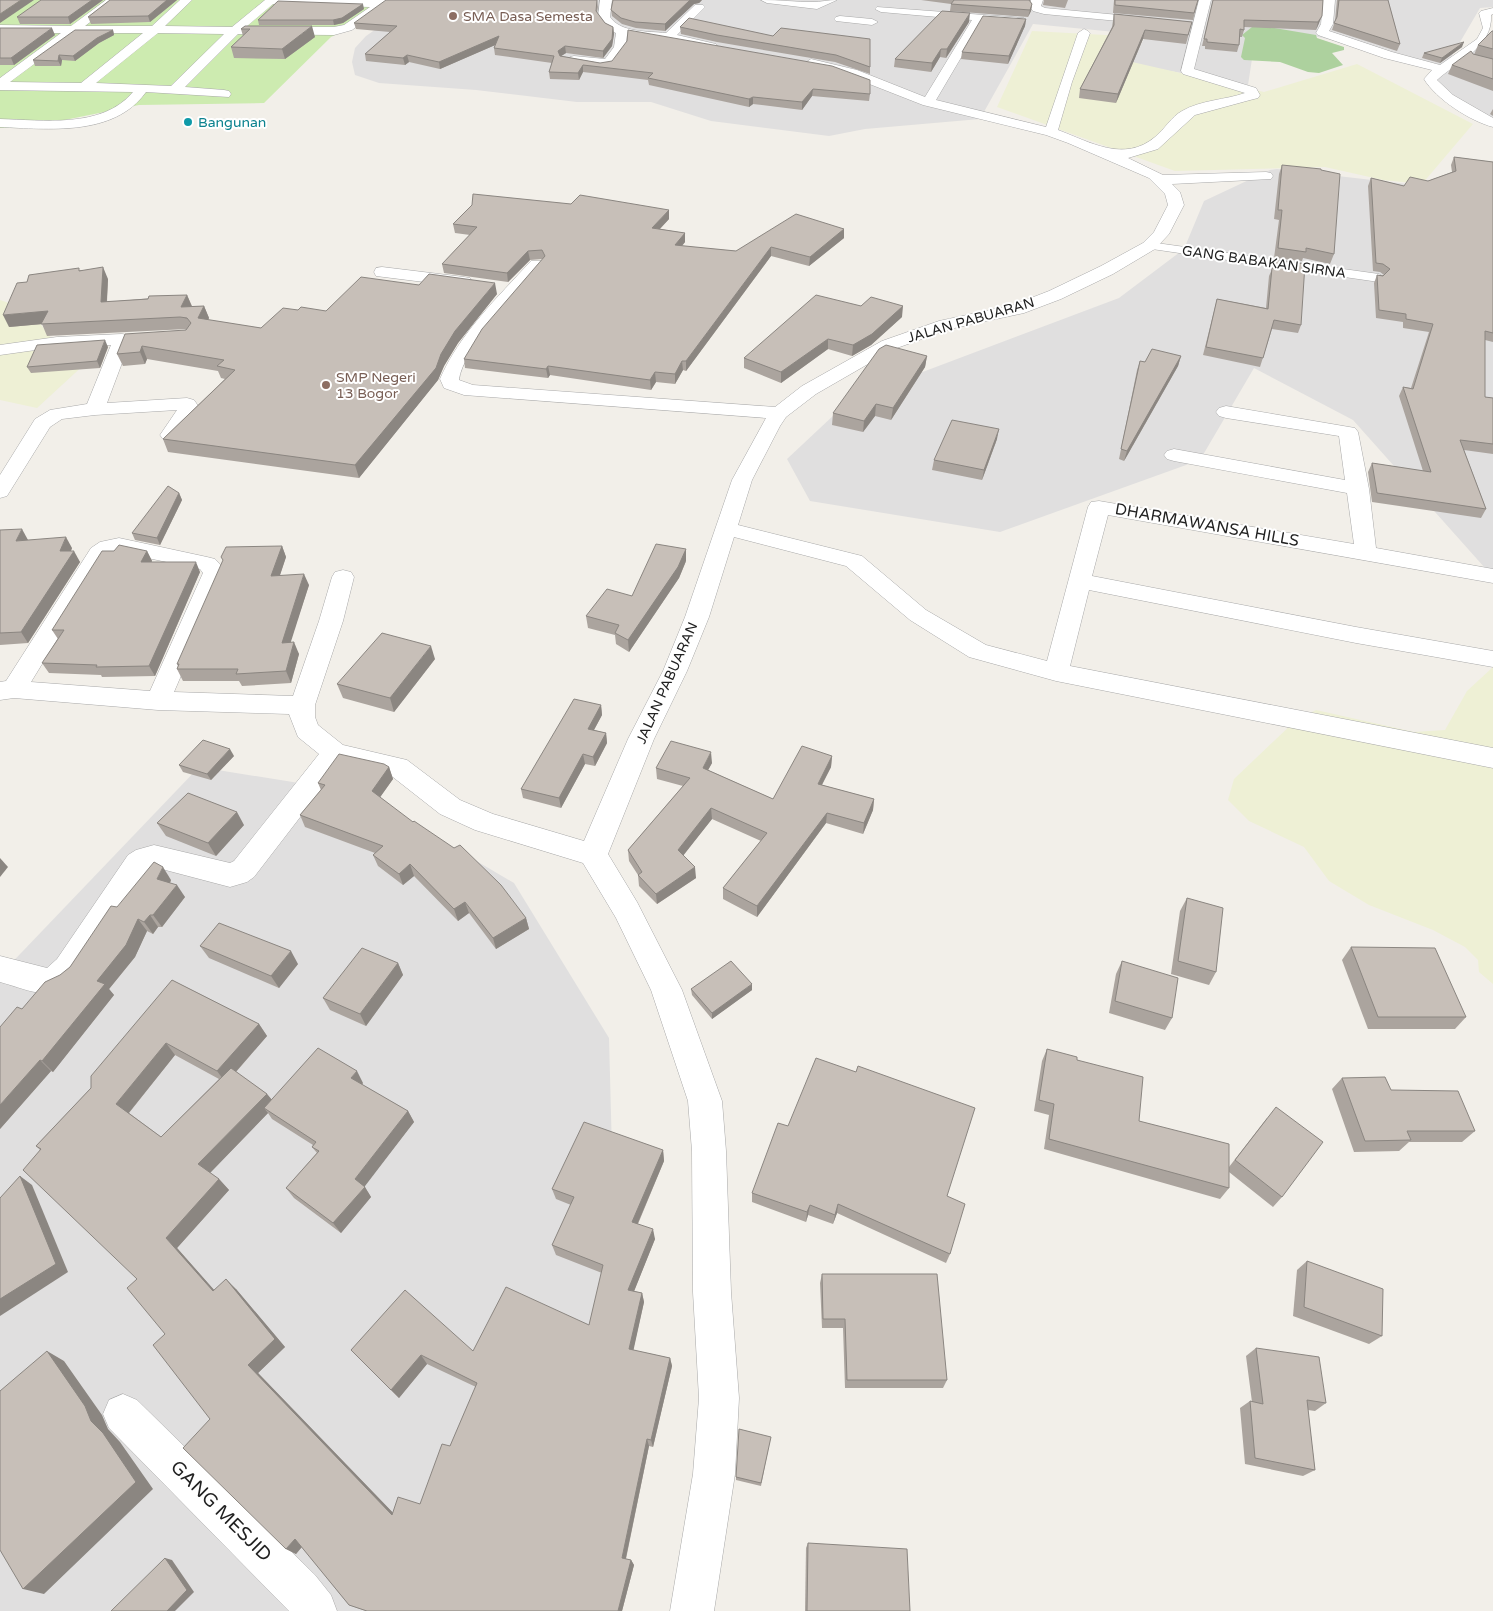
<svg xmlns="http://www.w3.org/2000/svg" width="1493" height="1611" viewBox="0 0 1493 1611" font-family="'Varela Round',sans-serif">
<rect width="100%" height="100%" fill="#f2efe9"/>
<!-- residential -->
<g fill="#e0dfdf">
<path d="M432,0H1493V7L1480,8L1446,66L1301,33H1256L1248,85L1131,64L1146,35L1033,24L980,119L865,129L829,136L711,121L651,102H577L476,90L379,83L355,75L352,62L355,48L366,36L402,11Z"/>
<path d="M1493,30V118L1458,99L1437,81L1440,73L1461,65Z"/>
<path d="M1277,169L1424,186L1493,290V577L1353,420L1254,368L1200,460L1000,532L810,501L787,459L851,399L1119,298L1184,249L1204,201L1270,170Z"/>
<path d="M199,767L361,793L514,883L609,1038L620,1459L593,1611H0V975Z"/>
</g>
<!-- farmland -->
<g fill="#eef0d5">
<path d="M1032,31L1124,36L1119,59L1264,92L1357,64L1473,124L1422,184L1383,180L1325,167L1175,171L997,107Z"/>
<path d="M0,300L30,310L59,349L87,362L37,408L0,400Z"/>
<path d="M1493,667V984L1479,972L1478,960L1465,947L1433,930L1369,905L1329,881L1304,847L1249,821L1228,800L1234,779L1295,721L1316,710L1414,732L1445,730L1467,691Z"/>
</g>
<!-- grass -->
<path fill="#cdebb0" d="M0,0H406L331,37L264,103L139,105L25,128H0Z"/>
<!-- forest -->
<path fill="#add19e" d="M1252,27H1269L1316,35L1317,38L1344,47V50L1332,53L1343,65L1319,73L1308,72L1280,62L1244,60L1241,57L1245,38L1242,35Z"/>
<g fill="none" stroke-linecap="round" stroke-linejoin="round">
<defs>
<path id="lane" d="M1149,242L1379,274L1385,278L1379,282L1145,248L1143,246Z"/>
<g id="street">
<path d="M106,0H119L85,26H152L180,0H192L165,26L232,27L265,0H393L352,30L334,35L238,34L185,87L224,90L229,91L231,94L229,97L146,92C114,137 48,129 0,127V119C43,120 102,129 133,92L0,90V78L61,33H0V25L71,26ZM273,4L370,7L344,25L334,27H246ZM76,33H143L81,83L10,82ZM158,33L224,34L171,86L96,83Z"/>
<path d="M600,0H612L610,17C621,33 648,31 666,33L695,5H703L705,7L677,35L716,44L718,47L712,51L669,41L627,35L626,47L612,66L570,63L568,60L570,57L574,56L605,59L614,47L616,33L607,29L598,17Z"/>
<path d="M761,0C779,0 796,2 813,2C820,2 829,0 837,0L817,9L767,3Z"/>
<path d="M1031,0H1043L1041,6L1045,8L1150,18L1156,21L1150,24L1044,14L1033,11L1029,6Z"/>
<path d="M1199,0H1211L1194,69L1256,88L1260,95L1258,98L1250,100L1195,115L1158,149L1128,158L1163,175L1266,172L1271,173L1273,176L1271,179L1172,184L1180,192L1184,205L1169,234L1155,249L1113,274L1061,299L1024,313L950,329L894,349L816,394L786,417L780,426L752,480L738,525L862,556L926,610L986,645L1047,661L1088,507L1091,502L1099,501L1354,544L1347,493L1174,461L1167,459L1164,455L1167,451L1174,449L1345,480L1339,436L1226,418L1219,416L1216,412L1219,408L1226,406L1355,428L1358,432L1369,489L1376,548L1493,569V583L1108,515L1092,576L1356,627L1493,651V667L1356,643L1089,590L1070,666L1493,748V768L1056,681L969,657L910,620L846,566L734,537L709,617L687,671L654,739L608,854L637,902L682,990L722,1101L726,1151L731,1292L739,1398L735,1474L714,1611H670L693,1474L699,1398L693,1292L692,1151L688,1101L651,990L616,918L583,863L475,830L440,814L389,774L341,764L254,877L247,882L230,887L154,867L148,871L79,977C51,1004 33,991 0,982V956L47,968L57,959L128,855L136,850L154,845L230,863L234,861L319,754L298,737L289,714L158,710L14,698L0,700V682L6,681L91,548L100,542L119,538L207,557L215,559L226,571L174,692L293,696L319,621L332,577L335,572L343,570L351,572L354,577L343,621L315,705V717L318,725L343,745L407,760L460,800L493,814L584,841L628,739L663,671L685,617L732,480L766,418L464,395L444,388L440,379C460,333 497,298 531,261H543L545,264L543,267C521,292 462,349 459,380L473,385L775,407L802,386L882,341L939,321L1013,305L1049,291L1101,266L1143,243L1154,232L1168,205L1165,194L1149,178L1068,143L1046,135L923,105L849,76L807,66L805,63L811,59L857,70L925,97L972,20L881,12L875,9L877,7L1024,18L1026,20L1020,23L981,20L982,22L936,100L1046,127L1078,33L1084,29L1088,31L1090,33L1072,82L1058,130C1090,142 1124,163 1155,137C1165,129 1171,117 1182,111C1201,100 1225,100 1245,93L1183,74L1181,71ZM119,552L200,569L203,573L150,691L31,682L107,558Z"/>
<path d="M1323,0H1335L1333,24L1329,31L1392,52L1440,65L1477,39L1483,28L1479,13L1481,11L1493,8V14L1491,15C1493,48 1456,62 1437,80L1453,95L1493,118V127C1470,121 1436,99 1424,79L1432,70L1384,58L1318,35L1316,33L1321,24Z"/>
<path d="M840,16L872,19L878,22L872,25L836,21L834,19L836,17Z"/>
<path d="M382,267L464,277L470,278L472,282L470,286L464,287L376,276L374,272L376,268Z"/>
<path d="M122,334L128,335L131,339L107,403L187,398L194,400L199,407L177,439L170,441L163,439L160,435L177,410L95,415L62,419L50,427L7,496L0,498V475L35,419L50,410L87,404L111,345L57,347L0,355V345L57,337Z"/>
<path d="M123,1394L137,1400L315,1575L331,1595L337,1611H289L109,1428L103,1414L109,1400Z"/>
</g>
</defs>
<!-- lane casing -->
<use href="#lane" stroke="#a9a9a9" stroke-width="1"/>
<!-- street casing -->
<use href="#street" stroke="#a9a9a9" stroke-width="1"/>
<!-- lane -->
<use href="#lane" fill="#fff" fill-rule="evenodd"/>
<!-- street -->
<use href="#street" fill="#fff" fill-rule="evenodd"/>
</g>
<!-- wall -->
<g fill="#aba49e" fill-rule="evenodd">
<path d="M103,0L70,24H20L17,17Z"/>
<path d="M110,0H177L150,22L91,24L88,17Z"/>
<path d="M597,0L598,7L597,13L605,23L613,27L614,34L612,46L603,58L566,53L561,56L600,63L870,94L869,101L812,96L802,110L753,104L749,107L649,85L648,80L583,72L579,80L550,79L549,72L552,63L495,55L494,48L495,45L440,69L409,62L405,65L366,61L365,54L390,32L356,29L354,23Z"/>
<path d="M613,0H702L699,3L694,4L665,31L636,28L622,24L612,16L611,10Z"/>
<path d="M921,0H1029L1032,4L1031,11L1028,17L950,11L951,4Z"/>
<path d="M1044,0H1068L1065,8L1043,5Z"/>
<path d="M1114,0H1198L1193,20L1113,13Z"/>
<path d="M1213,0H1323L1319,23L1316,30L1244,27V30L1242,37H1240L1239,45L1237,52L1205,49V46H1202Z"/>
<path d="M1337,0H1388L1400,44L1397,51L1332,30L1335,21Z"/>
<path d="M364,9L343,23L334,25H259L258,20Z"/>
<path d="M1114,14L1192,22L1186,44L1143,39L1116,103L1079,98L1080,89L1112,27Z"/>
<path d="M1026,19L1025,26L1008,64L961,59L962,52Z"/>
<path d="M969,22L946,58L940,57L931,72L894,67L895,59Z"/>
<path d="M245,26L315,37L285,59L234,58L231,47L243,36L241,29Z"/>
<path d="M680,27L773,36L781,28L870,67V74L835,62L717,42L681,34Z"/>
<path d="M0,28L55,35L14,65H0Z"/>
<path d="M113,30L114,35L99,43L75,61L62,60L61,66H35L33,60Z"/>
<path d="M1493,31V91L1448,74L1452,65L1473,54L1474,55L1478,45Z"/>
<path d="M1462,47L1440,63L1422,58L1424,53Z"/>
<path d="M1493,109V116L1490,114Z"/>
<path d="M1454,157L1493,162V342L1485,340V397L1493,398V454L1464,450L1486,509L1481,518L1372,502L1368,472L1372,463L1423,471L1399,396L1403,387L1411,388L1429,332L1403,328V322L1376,318L1374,283L1377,275H1384L1380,272L1373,271L1368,186L1371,178L1404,186L1428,181L1452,172L1451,165Z"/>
<path d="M1282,165L1334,254L1330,264L1303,258L1302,261L1274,258L1279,220L1274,219L1279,174Z"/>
<path d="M669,219L660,229L685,233V242L682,246L736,251L844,229V238L809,266L771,256L686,371L683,370L675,384L656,382L651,390L550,375L548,378L465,368L464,359L543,259L530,260L508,282L444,273L442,264L470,235L455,233L453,224Z"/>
<path d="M1276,260L1301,325L1298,333L1272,329L1260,367L1203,355L1217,299L1266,308L1269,276Z"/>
<path d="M80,270L108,279L107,302L187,295L192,306H204L209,318L208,320L261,328L298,310L326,311L497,294L458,343L444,366L438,380L359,478L168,452L163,439L225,379L221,378L218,371L147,359L145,364L123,366L117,354L187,329L47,336L42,324L9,327Z"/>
<path d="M902,317L871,345L852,356L828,349L781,383L744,368V358Z"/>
<path d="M108,347L100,368L31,373L27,367Z"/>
<path d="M927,356L925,367L891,420L875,416L863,432L832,425L833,413Z"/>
<path d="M1181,356L1178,366L1124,461L1119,459L1137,370L1140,361L1145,362Z"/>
<path d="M997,439L982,480L932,470L934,460Z"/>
<path d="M179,493L182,500L160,545L135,540L132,533Z"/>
<path d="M0,530L28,540L72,548L71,551L80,562L28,643L0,645Z"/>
<path d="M282,546L286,557L280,575L309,585L290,642L299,654L291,683L242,686L239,681H183L177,669L178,666L177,664Z"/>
<path d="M147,551L152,561L151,562L200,572L155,676L102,677L101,675L49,673L42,663L58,639L52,630Z"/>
<path d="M686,561L679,578L629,652L616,644L615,635L588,628L586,616L632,596Z"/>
<path d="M435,659L394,712L343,698L337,684Z"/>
<path d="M601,705L602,715L594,730L606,733L607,743L595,766L585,764L561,808L523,798L521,789Z"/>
<path d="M234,756L211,780L183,772L179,765Z"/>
<path d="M832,756L831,767L822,785L874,799L873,810L863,834L826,823L757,917L723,899V888L761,841L712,819L683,855L696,878L657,904L639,886L638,875L629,861L628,850L683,786L657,779L656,768L712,763L708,770L773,799Z"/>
<path d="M389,767L393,779L380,797L526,918L529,929L496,949L469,913L458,921L414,876L403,885L378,866L373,855L375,853L305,827L300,815L321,790L318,783Z"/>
<path d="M157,823L244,825L216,856L166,836Z"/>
<path d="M171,880L170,883L185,897L162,927H158L153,934L147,931L135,957L109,989L114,995L53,1072L51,1071L0,1129L22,1009L70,967L117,907Z"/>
<path d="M1187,898L1216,972L1209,985L1171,974L1180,911Z"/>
<path d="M200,946L298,964L279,988L209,958Z"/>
<path d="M1351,947L1466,1017L1455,1029H1368L1342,960Z"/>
<path d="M1122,961L1172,1018L1165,1030L1109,1013L1116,974Z"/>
<path d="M398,963L403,975L366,1026L330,1010L323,998Z"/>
<path d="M172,980L259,1024L267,1036L236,1072L267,1094L272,1100L363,1083L362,1085L408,1111L414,1122L364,1186L371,1197L341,1233L294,1198L286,1188L317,1153L312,1147L313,1145L272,1119L268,1113L210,1173L219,1179L229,1190L177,1248L214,1290L236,1289L285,1347L258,1373L393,1513L420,1504L450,1446L476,1387L427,1364L399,1398L351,1350L473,1351L589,1325L602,1273L556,1255L552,1245L571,1205L556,1199L552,1189L663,1150L664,1161L638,1224L655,1239L634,1291L642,1293L644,1302L633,1350L670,1358L672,1366L653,1447L649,1446L626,1559L631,1560L634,1565L622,1611H366L349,1605L302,1547L296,1554L286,1549L210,1419L165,1334L137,1279L40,1150L36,1146L91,1088ZM175,1055L219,1079L161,1137L129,1113Z"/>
<path d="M691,989L752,990L712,1019L692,995Z"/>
<path d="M1047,1049L1077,1060L1139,1121L1229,1167L1267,1118L1282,1197L1273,1207L1229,1172V1188L1220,1199L1044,1149L1049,1115L1034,1111L1042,1061Z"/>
<path d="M1342,1078L1391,1090L1475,1131L1462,1142H1409L1399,1151L1354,1152L1332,1089Z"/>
<path d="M752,1193L947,1196L950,1254L946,1263L837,1213L833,1224L808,1215L806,1222L752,1202Z"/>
<path d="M1307,1261L1382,1336L1369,1344L1293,1316L1297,1270Z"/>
<path d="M822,1274L947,1380L943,1388H845L843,1328H822L820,1283Z"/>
<path d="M1256,1348L1326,1403L1315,1411L1308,1410L1315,1470L1303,1476L1245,1464L1240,1408L1250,1401L1252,1402L1246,1356Z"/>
<path d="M770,1440L761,1486L736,1480V1477Z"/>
<path d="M808,1543L910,1611H805L806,1548Z"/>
</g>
<!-- shaded-wall -->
<g fill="#8b8681">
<path d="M21,0H34L0,23V14Z"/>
<path d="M92,0H103L70,24L68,17Z"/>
<path d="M167,0H177L150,22L148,16Z"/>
<path d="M690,0H702L699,3L694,4L665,31V24Z"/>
<path d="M363,4L364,9L343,23L334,25L333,20Z"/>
<path d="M1032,4L1031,11L1028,17L1030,10Z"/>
<path d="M970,13L969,22L946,58L947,49Z"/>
<path d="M1322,16L1316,30L1318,22Z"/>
<path d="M1026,19L1025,26L1008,64L1009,56Z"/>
<path d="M312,26L315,37L285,59L282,49Z"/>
<path d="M613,27L614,34L612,46L603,58V51Z"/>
<path d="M52,28L55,35L14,65L11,58Z"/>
<path d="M113,30L114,35L99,43L75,61L73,56L97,38Z"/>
<path d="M1145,30L1143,39L1116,103L1118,94Z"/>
<path d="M499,36L500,43L440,69L439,62Z"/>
<path d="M1464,42L1462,47L1440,63L1442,58Z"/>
<path d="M565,46L566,53L558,58V51Z"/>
<path d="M941,49L940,57L931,72L932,63Z"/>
<path d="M59,55L62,60L61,66L58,61Z"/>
<path d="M407,55L409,62L405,65L403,58Z"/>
<path d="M583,65V72L579,80L578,73Z"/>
<path d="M813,89L812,96L802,110V102Z"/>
<path d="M753,97V104L749,107V99Z"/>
<path d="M669,210V219L652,237V228Z"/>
<path d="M844,229V238L809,266L810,257Z"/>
<path d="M685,233V242L675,254V245Z"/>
<path d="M771,247V256L686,371V361Z"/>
<path d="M528,251L530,260L508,282L507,273Z"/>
<path d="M103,267L108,279L106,314L101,302Z"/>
<path d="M495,283L497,294L458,343L444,366L438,380L359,478L355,465L455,331Z"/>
<path d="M187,295L192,307L186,319L181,307Z"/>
<path d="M204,306L209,318L202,330L198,318Z"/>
<path d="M903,306L902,317L871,345L852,356L853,345Z"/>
<path d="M48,311L54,323L9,327L3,315Z"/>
<path d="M828,339V349L781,383V372Z"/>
<path d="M105,340L108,347L100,368L97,361Z"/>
<path d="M142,346L147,359L145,364L140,352Z"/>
<path d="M927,356L925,367L891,420L893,408Z"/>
<path d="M1181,356L1178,366L1124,461L1127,451Z"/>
<path d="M682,361L683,370L675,384V374Z"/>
<path d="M548,366L550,375L548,378L546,369Z"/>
<path d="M655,372L656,382L651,390L650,380Z"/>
<path d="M876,404L875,416L863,432L864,421Z"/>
<path d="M999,429L997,439L982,480L984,470Z"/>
<path d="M179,493L182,500L160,545L157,538Z"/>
<path d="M22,529L28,540L16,541Z"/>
<path d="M66,537L72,548L66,562L60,551Z"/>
<path d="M282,546L286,557L276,587L271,576Z"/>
<path d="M686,549V561L679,578L629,652L628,640Z"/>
<path d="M74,551L80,562L28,643L21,632Z"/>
<path d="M147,551L152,561L146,573L141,562Z"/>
<path d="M196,562L200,572L155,676L149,666Z"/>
<path d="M304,574L309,585L287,654L282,643Z"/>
<path d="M294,642L299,654L291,683L286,671Z"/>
<path d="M431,646L435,659L394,712L390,698Z"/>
<path d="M601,705L602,715L589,739L588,729Z"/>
<path d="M606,733L607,743L595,766L593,757Z"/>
<path d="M230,749L234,756L211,780L207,774Z"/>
<path d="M711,752L712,763L703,779V768Z"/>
<path d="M583,754L585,764L561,808L559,798Z"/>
<path d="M832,756L831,767L817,794L818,784Z"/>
<path d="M389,767L393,779L376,803L372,791Z"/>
<path d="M874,799L873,810L863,834L864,823Z"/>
<path d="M711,808L712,819L679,861L678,850Z"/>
<path d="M237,812L244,825L216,856L208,843Z"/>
<path d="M827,813L826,823L757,917V906Z"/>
<path d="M0,858L8,867L0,877Z"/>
<path d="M410,864L414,876L403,885L399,874Z"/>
<path d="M163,867L171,880L166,892L157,879Z"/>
<path d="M695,867L696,878L657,904L656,894Z"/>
<path d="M177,885L185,897L162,927L153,915Z"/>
<path d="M465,902L469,913L458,921L454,909Z"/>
<path d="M150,915L158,927L153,934L144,922Z"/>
<path d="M526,918L529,929L496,949L493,938Z"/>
<path d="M138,919L147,931L135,957L109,989L114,995L53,1072L42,1061Z"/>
<path d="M291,951L298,964L279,988L271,976Z"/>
<path d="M398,963L403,975L366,1026L360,1014Z"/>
<path d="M752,984V990L712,1019V1013Z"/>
<path d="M259,1024L267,1036L226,1083L217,1071Z"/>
<path d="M166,1043L175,1055L127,1115L116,1104Z"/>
<path d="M40,1060L51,1071L0,1129V1105Z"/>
<path d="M357,1071L363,1083L357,1090L351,1078Z"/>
<path d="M267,1094L276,1105L264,1108L268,1113L208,1175L198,1164Z"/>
<path d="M408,1111L414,1122L362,1190L355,1179Z"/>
<path d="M663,1150L664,1161L634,1232L632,1222Z"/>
<path d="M20,1176L32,1185L68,1272L0,1316V1299Z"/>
<path d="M219,1179L229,1190L177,1248L223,1300L213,1291L166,1238Z"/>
<path d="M365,1187L371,1197L341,1233L333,1223Z"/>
<path d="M838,1204L837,1213L833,1224L835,1215Z"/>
<path d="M810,1205L808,1215L806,1222L807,1212Z"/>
<path d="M653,1229L655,1239L631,1299L628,1290Z"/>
<path d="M226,1279L236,1289L285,1347L258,1373L400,1520L392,1515L248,1365Z"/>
<path d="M642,1293L644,1302L632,1357L629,1349Z"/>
<path d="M47,1351L64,1361L102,1415L108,1429L120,1442L153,1489L44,1594L23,1589L91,1421Z"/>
<path d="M421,1355L427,1364L399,1398L391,1390Z"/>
<path d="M670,1358L672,1366L653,1447L651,1440Z"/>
<path d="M647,1439L649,1446L625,1562L622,1558Z"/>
<path d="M295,1539L305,1543L296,1554L286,1549Z"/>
<path d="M165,1558L172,1560L194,1592L175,1611H167Z"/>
<path d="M631,1560L634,1565L622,1611H618Z"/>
</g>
<!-- building -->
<g fill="#c7bfb8" stroke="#8b8681">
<path d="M0,0H21L0,14Z"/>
<path d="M41,0H92L68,17H17Z"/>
<path d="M110,0H167L148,16L88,17Z"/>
<path d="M386,0H597L596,11L605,23L613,27L612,39L603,51L565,46L558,51L560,56L600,63L612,61L627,41L628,30L832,66L870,80V94L813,89L802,102L753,97L749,99L648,78L653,73L583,65L578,73L549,72L554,56L494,48L499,36L439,62L407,55L403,58L365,54L397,26L354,23Z"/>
<path d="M613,0H690L665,24L635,22L621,18L611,10Z"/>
<path d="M954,0H1029L1032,4L1030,10L951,4Z"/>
<path d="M1115,0H1198L1194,13L1115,5Z"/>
<path d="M1213,0H1323L1322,16L1318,22L1244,20V30L1240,29L1239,45L1207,42V39H1204Z"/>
<path d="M1339,0H1388L1400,44L1334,23L1337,17Z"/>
<path d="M278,1L363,4L342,18L333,20H258Z"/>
<path d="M942,11L970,13L947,49H941L932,63L895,59Z"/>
<path d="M1114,14L1192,22L1188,35L1145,30L1118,94L1080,89L1114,25Z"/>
<path d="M983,16L1026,19L1009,56L962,52Z"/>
<path d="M689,18L773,36L781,28L870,39V67L836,55L717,35L680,27Z"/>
<path d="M245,26H312L282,49L231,47L250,29H241Z"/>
<path d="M0,28H52L11,58H0Z"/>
<path d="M75,30H113L97,38L73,56L59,55L58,61L33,60Z"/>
<path d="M1492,31H1493V49L1478,45Z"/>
<path d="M1464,42L1442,58L1424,53Z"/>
<path d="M1471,51L1473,54L1493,59V79L1452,65Z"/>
<path d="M1454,157L1493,162V333L1485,331V397L1493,398V444L1460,440L1486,509L1377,493L1372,463L1431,472L1403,387L1413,389L1433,324L1406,319V314L1379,310L1377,275L1383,276L1390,269L1383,264L1376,263L1371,178L1404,186L1410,177L1428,181L1456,171Z"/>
<path d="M1282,165L1321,169V170L1340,174L1334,254L1306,248V252L1278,248L1282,210H1278Z"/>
<path d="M473,194L571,204L580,195L669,210L652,228L685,233L675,245L736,251L796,214L844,229L810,257L771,247L686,361H682L675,374L655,372L650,380L548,366L546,369L464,359L482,329L545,256L542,250L528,251L507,273L442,264L477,227L453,224L472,205Z"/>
<path d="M1276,260L1305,264L1301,325L1274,320L1263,358L1206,347L1217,299L1268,309L1272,268L1275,269Z"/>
<path d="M103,267L101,302L148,299L149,296L187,295L181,307L204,306L198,318L261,328L283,308L298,310L301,307L326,311L361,277L419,285L429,274L495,283L455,331L441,354L436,368L355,465L163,439L235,370L217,366L224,360L142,346L140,352L117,354L125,334L186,330L191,323L187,318L180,317L41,324L48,311L3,315L17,283L27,282L29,275L79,268V271Z"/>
<path d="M816,295L861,306L871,297L903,306L872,334L853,345L828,339L781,372L744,358Z"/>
<path d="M105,340L97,361L27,367L37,345Z"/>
<path d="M886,345L927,356L893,408L876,404L864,421L833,413L879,349Z"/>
<path d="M1152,349L1181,356L1127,451L1121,449L1140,361L1145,362Z"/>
<path d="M952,420L999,429L984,470L934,460Z"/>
<path d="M168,486L179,493L157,538L132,533Z"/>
<path d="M22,529L16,541L66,537L60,551H74L21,632L0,633V530Z"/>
<path d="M656,544L686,549L678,567L628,640L615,633L619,625L586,616L607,589L632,596Z"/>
<path d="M119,545L147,551L141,562H196L149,666L96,667L97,665L42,663L64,630H52L102,551H114Z"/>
<path d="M282,546L271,576L304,574L282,643L294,642L286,671L236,674L238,669H177L179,664H177L223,560L221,557L226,547Z"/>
<path d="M382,633L431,646L390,698L337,684Z"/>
<path d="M574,699L601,705L588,729L606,733L593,757L583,754L559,798L521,789Z"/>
<path d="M203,740L230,749L207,774L179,765Z"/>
<path d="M671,741L711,752L703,768L773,799L802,746L832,756L818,784L874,799L864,823L827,813L757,906L723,888L767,833L711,808L678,850L695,867L656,894L638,875L642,872L628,850L690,778L656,768Z"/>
<path d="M339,754L384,764L389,767L372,791L413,822L414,821L454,848L460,845L501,885L526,918L493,938L465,902L454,909L410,864L399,874L373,855L383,846L300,815L325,785L318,783Z"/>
<path d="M188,793L237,812L208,843L157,823Z"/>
<path d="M154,862L163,867L157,879L177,885L153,915H150L144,922L138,919L126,945L97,981L105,984L42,1061L40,1060L0,1105V1027L17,1007L22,1009L45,982L60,975L70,967L109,909L111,906L117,907Z"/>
<path d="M1187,898L1223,908L1216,972L1178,961Z"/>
<path d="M219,923L291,951L271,976L200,946Z"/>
<path d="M1351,947L1435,948L1466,1017H1378Z"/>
<path d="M362,948L398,963L360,1014L323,998Z"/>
<path d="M731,961L752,984L712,1013L691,989Z"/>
<path d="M1122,961L1178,978L1172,1018L1115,1001Z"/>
<path d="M172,980L259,1024L217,1071L166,1043L116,1104L161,1137L231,1068L267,1094L198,1164L219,1179L166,1238L213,1291L226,1279L275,1339L248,1365L392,1515L398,1497L420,1504L442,1444L450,1446L477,1383L421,1355L391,1390L351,1350L405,1290L473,1351L506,1287L589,1325L603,1265L552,1245L574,1197L552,1189L584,1122L663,1150L632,1222L653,1229L628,1290L642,1293L629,1349L670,1358L651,1440L647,1439L622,1558L631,1560L618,1611H367L349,1605L295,1539L286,1549L183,1448L210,1419L153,1345L165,1334L127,1288L137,1279L23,1170L41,1149L36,1146L91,1088V1076Z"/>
<path d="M318,1048L357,1071L351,1078L408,1111L355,1179L365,1187L333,1223L286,1188L319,1151L312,1147L316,1142L264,1108Z"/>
<path d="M1047,1049L1077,1057V1060L1143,1077L1139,1121L1229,1144V1188L1049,1139L1054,1104L1039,1100Z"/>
<path d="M816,1058L856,1072L858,1066L975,1108L947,1196L965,1204L950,1254L838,1204L835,1215L810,1205L807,1212L752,1193L778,1123L788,1126Z"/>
<path d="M1385,1077L1391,1090L1458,1091L1475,1131H1407L1411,1140L1365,1141L1342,1078Z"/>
<path d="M1276,1107L1323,1142L1282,1197L1235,1160Z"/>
<path d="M20,1176L56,1264L0,1299V1198Z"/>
<path d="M1307,1261L1383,1289L1382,1336L1304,1307Z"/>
<path d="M822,1274H937L947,1380H847L845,1319H823Z"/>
<path d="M1256,1348L1319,1357L1326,1403L1307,1400L1315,1470L1255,1458L1250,1401L1263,1404Z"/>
<path d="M47,1351L85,1406L91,1421L103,1433L136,1482L23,1589L0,1550V1391Z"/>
<path d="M739,1429L771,1437L761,1483L736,1477Z"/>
<path d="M808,1543L907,1549L910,1611H807Z"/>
<path d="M165,1558L187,1590L167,1611H111Z"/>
</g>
<!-- markers -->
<g fill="#8d6e63" stroke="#fff" stroke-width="2">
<circle cx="453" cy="16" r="5"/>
<circle cx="326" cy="385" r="5"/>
</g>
<circle fill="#0f9aa8" stroke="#fff" stroke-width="2" cx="188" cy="122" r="5"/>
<g text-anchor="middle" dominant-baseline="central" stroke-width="4" stroke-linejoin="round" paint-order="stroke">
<!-- far-education labels -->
<g font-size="14" fill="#785e54" stroke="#fff" text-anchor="start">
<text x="463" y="16">SMA Dasa Semesta</text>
<text x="336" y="377">SMP Negeri<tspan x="336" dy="16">13 Bogor</tspan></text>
</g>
<!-- far-culture labels -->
<g font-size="14" fill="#0d838f" stroke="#fff" text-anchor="start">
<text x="198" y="122">Bangunan</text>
</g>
<!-- far-street labels -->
<g font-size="14" fill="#222" stroke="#fff">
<text transform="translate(1264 262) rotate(8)">GANG BABAKAN SIRNA</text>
<text transform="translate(971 320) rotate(-16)">JALAN PABUARAN</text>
<text transform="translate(667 683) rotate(-66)">JALAN PABUARAN</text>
</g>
<!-- street labels -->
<g font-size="16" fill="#222" stroke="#fff">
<text transform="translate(1207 525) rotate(10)">DHARMAWANSA HILLS</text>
</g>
<!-- near-street labels -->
<g font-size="19" fill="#222" stroke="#fff">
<text transform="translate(221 1511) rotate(45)">GANG MESJID</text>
</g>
</g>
</svg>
